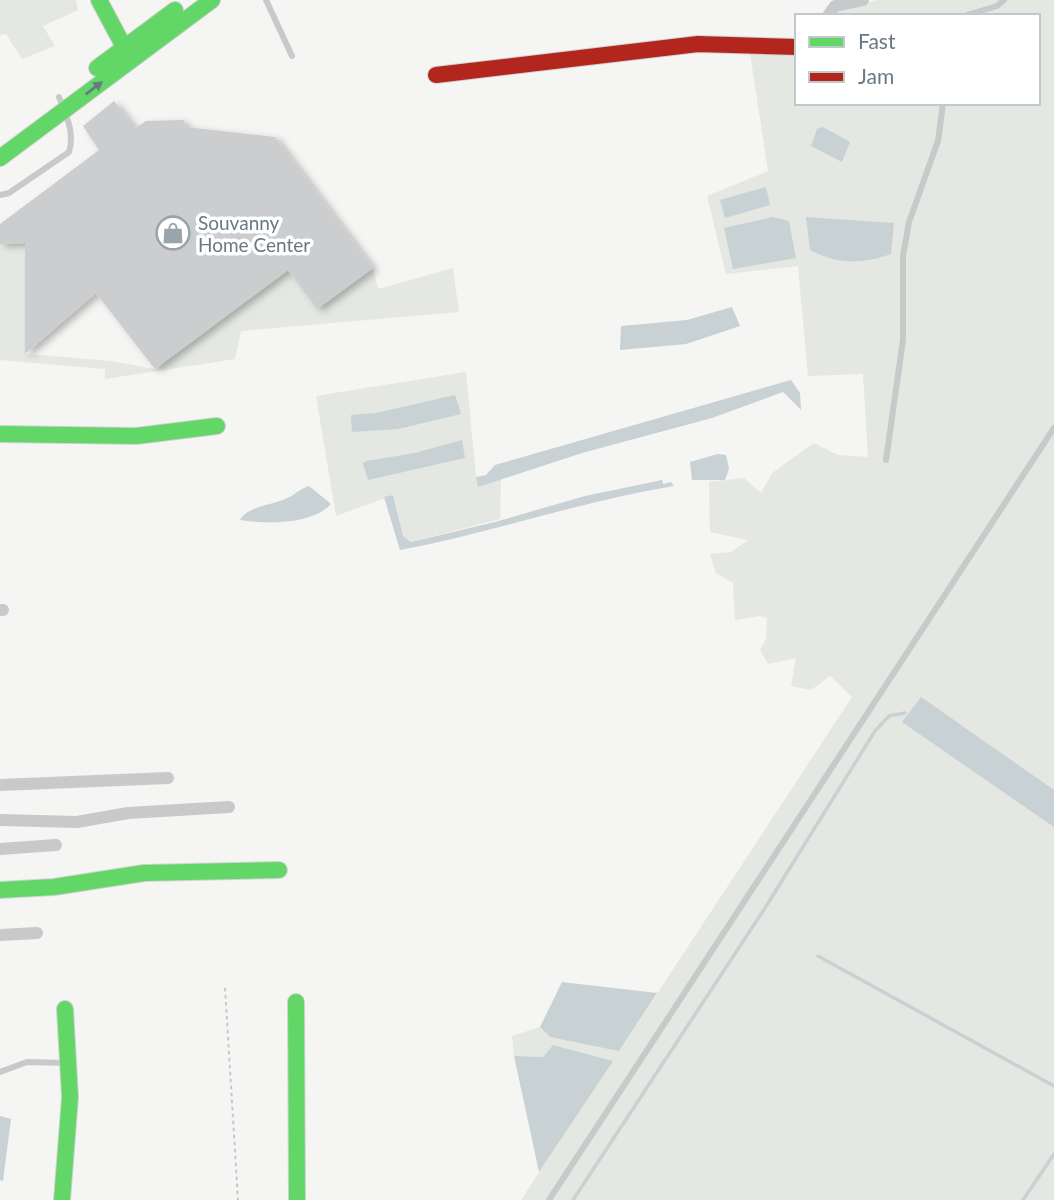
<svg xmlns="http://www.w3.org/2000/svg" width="1054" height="1200" viewBox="0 0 1054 1200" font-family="Lato,sans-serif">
<defs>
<filter id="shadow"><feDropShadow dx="5" dy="3" stdDeviation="3.5" flood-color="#0004"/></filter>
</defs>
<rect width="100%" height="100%" fill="#f5f5f4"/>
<!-- green -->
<g fill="#e4e7e2">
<path d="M0,0H76L78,10L43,26L55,46L22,59L6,34L0,35Z"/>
<path d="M877,0H1054V1200H521L612,1061L553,1045L543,1057L514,1056L512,1036L540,1027L550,1037L620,1050L852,697L830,676L811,690L791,686L796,658L768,664L760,650L766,639L767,618L759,616L735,620L733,583L716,573L710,554L731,552L748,540L710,532L709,482L744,478L761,493L772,473L814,443L838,455L868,457L863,374L808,376L798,266L726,274L707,196L768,171L750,53L797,56V103H1038V16H838L839,11Z"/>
<path d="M25,243L26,354L111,361L155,369L288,270L317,309L373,268L378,289L453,268L459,312L241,331L235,359L105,379V369L0,360V244Z"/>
<path d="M466,372L476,477L478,487L501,477L500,519L411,542L403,536L393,495L336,516L316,396Z"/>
</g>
<!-- water -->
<g fill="#c8d1d3">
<path d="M823,127L850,142L842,162L811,146L817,129Z"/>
<path d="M766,187L770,205L725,218L720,200Z"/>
<path d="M773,217L789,221L796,258L733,269L724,228Z"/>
<path d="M806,217L894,223L891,254C861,264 839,265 810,250Z"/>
<path d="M732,307L740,326L686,344L620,350L621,326L687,320Z"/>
<path d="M791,380L800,393L801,410L783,392L712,418L582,453L478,487L476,477L486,475L495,465Z"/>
<path d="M455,395L461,414L398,429L352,432L351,415L376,413Z"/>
<path d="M462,440L465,458L368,480L363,463L367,461L415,453Z"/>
<path d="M718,454L726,455L729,469L725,480H692L690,462Z"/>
<path d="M662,480L663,484L671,482L674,486C581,501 492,533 400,550L384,497L393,495L403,536L411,542L495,522L585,496Z"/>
<path d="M309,486L331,504C312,525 266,524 240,520C250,505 270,506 285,499C294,496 299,489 309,486Z"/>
<path d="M921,697L1054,790V827L902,722Z"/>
<path d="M562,982L657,993L619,1051L550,1037L540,1027Z"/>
<path d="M553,1045L613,1061L539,1172L514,1056L543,1057Z"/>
<path d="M0,1116L11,1119L3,1181L0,1180Z"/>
</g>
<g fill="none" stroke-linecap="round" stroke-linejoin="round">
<!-- stream -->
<g stroke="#c8d1d3" stroke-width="3.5">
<path d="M818,956L1054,1086"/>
<path d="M573,1200L765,908L875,731L889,716L905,713"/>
<path d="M1023,1200L1054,1154"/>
</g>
</g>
<!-- building -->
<path fill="#cccdce" filter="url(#shadow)" d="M114,101L135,128L146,121L184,120L186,127L275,137L373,268L317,309L288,270L155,369L96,293L25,354V243L0,244V224L99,150L83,126Z"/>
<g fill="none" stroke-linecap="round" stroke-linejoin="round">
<defs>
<g id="fast">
<path d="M99,0L124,47"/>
<path d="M97,68L175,10"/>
<path d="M0,158L212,0"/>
<path d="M0,434L136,436L217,426"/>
<path d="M0,890L54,887L144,873L279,870"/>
<path d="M296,1002L297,1200"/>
<path d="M62,1200L70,1097L65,1009"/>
</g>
<path id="jam" d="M436,75L698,44L797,47"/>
</defs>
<!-- fast casing -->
<use href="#fast" stroke="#d1d2d2" stroke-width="18"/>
<!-- jam casing -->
<use href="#jam" stroke="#d1d2d2" stroke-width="18"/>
<!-- path -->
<path stroke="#c5c7c8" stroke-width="2" stroke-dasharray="3.5 3.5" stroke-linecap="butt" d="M225,988L238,1200"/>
<!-- lane -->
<g stroke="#c8c9ca" stroke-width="6">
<path d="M266,0L292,56"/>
<path d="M964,16L997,6L1004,0"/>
<path d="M0,195L9,193L69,152C75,132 66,115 59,97"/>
<path d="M886,460L903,340V256L909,222L938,141L943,103"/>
<path d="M0,1072L27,1062L66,1063"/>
<path d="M549,1200L1054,428"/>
</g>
<!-- street -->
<g stroke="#c8c9ca" stroke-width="12">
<path d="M828,16L835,6L863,0"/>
<path d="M0,610H3"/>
<path d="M0,785L168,778"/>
<path d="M0,820L77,822L128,813L229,807"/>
<path d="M0,849L56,845"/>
<path d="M0,935L37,933"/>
</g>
<!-- fast -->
<use href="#fast" stroke="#63d668" stroke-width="16"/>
<!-- jam -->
<use href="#jam" stroke="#b3261e" stroke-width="16"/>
</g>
<!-- one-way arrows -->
<defs><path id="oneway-solid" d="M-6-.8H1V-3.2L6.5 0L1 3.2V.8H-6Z" transform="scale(1.75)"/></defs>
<use fill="#677983" href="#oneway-solid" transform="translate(94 88) rotate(-37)"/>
<!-- icons -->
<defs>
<symbol id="shop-ring" viewBox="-11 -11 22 22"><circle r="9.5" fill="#fff" stroke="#99a4ab" stroke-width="1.5"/><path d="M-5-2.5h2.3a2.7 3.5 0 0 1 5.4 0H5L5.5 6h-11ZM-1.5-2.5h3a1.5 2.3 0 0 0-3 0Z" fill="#99a4ab"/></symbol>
</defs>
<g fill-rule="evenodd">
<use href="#shop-ring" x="154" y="214" width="38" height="38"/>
</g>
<g text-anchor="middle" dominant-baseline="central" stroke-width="7" stroke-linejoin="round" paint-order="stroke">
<!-- poi labels -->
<g font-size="19" fill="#677983" stroke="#fff" text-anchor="start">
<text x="198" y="222">Souvanny<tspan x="198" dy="22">Home Center</tspan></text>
</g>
</g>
<!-- legend -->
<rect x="795" y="14" width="245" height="91" fill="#ffffff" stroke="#c2c9cd" stroke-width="2"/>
<rect x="809" y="37" width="35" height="10" fill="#63d668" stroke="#c2c9cd" stroke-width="2"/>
<text x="858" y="49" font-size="21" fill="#677983">Fast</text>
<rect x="809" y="72" width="35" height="10" fill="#b3261e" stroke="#c2c9cd" stroke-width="2"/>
<text x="858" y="84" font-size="21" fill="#677983">Jam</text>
</svg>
